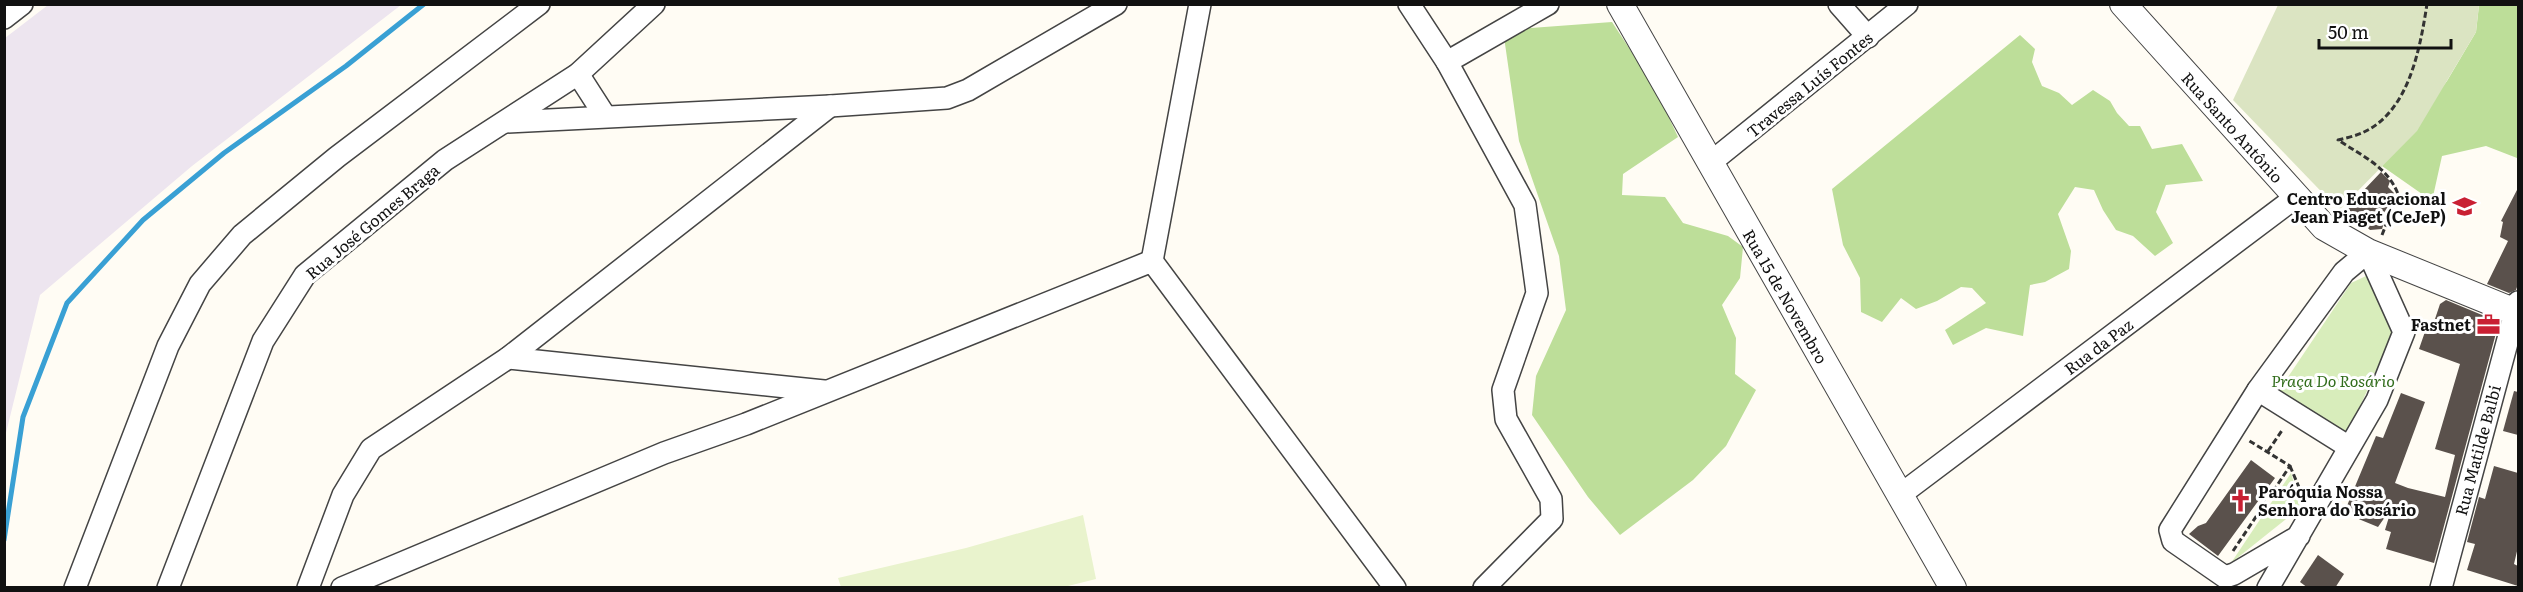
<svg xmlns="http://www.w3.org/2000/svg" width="2523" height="592" viewBox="0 0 2523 592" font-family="Literata,serif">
<rect width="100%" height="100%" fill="#fffcf4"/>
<!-- industrial -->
<path fill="#ede5ef" d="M48,5H401L192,166L40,295L5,437V38Z"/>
<!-- green -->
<g fill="#d8edbb">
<path d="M2366,276L2393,333L2348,433L2278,392L2351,283Z"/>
<path d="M2291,473L2301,507L2231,563Z"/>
</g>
<!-- forest -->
<g fill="#bdde99">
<path d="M2479,5H2518V153L2517,158L2486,146L2442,156L2432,201L2382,166L2447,81L2476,32Z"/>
<path d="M1612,22L1654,86L1678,137L1623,174L1622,195L1665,197L1683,223L1728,236L1743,247L1740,278L1722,305L1736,338L1735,374L1756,390L1726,446L1693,480L1620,535L1588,497L1532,415L1536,376L1566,310L1559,256L1519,141L1503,30Z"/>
<path d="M2020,35L2035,49L2032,62L2042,86L2059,93L2072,105L2093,90L2110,101L2117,113L2129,126H2140L2152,149L2182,144L2203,181L2166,185L2156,212L2173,243L2155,256L2133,236L2116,230L2103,210L2094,190L2075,187L2058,214L2071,251L2069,269L2045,282L2030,285L2023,336L1986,328L1953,345L1945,330L1986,303L1972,288L1961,287L1937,301L1916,309L1901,298L1882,322L1861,312L1860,278L1843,245L1832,189Z"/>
</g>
<!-- cemetery -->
<path fill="#dbe4c2" d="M2278,5H2479L2476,32L2417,131L2339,210L2233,100Z"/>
<!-- pitch -->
<path fill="#e9f3cd" d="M1083,515L1096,579L1060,588L841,587L838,578L966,548Z"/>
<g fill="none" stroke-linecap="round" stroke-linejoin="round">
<!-- stream -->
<path stroke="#39a0d4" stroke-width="5" d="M4,540L23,417L67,303L143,220L224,153L346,66L424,4"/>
</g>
<!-- building -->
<g fill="#5a514c">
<path d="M2381,172L2390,181L2388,187L2394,193L2382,229L2370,230L2347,208Z"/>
<path d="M2518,188V284L2516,290L2509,293L2487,284L2508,241L2500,237L2503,222L2501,221Z"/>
<path d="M2446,300L2499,322L2434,563L2386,549L2391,532L2385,530L2392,507L2378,527L2344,513L2376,436L2383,438L2401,393L2425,402L2395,483L2408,488L2445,497L2455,455L2435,449L2460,364L2419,349L2427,326L2432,328L2440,304Z"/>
<path d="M2514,391L2518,392V435L2503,431Z"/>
<path d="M2251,460L2275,478L2218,556L2189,534L2198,526L2206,523Z"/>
<path d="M2494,466L2518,473V547L2514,564L2518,566V586L2467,570L2475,544L2467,542L2479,497L2485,499Z"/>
<path d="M2318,555L2344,574L2335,588H2308L2300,582Z"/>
</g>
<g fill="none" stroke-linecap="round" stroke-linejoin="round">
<defs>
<g id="minor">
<path d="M1409,4L1447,62L1525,205L1537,293L1503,390L1506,419L1551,499L1552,519L1484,588"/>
<path d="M1839,4L1868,37"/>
<path d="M4,18L22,4"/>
<path d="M1447,62L1548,4"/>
<path d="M578,74L605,116"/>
<path d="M506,122L830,106L947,98L968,90L1116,4"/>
<path d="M1710,163L1907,4"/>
<path d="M1152,261L1200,4"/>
<path d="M508,358L824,391"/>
<path d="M2258,390L2349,447"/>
<path d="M1900,495L2296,197"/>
<path d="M75,588L168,346L200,284L242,235L337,157L539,4"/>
<path d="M168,588L263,341L305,275L445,160L578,74L654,4"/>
<path d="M308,588L343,495L371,449L508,358L830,106"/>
<path d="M342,588L664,453L746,424L1152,261L1395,588"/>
<path d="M2268,588L2377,400L2404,332L2368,252L2344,272L2258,390L2170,530L2173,541L2225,577L2234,574L2299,536"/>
<path d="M2441,588L2518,302"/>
</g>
<g id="tertiary">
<path d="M1620,4L1953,588"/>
<path d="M2123,4L2324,227L2368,252L2518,313"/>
</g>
</defs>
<!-- minor casing -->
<use href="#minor" stroke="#444" stroke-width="24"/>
<!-- tertiary casing -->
<use href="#tertiary" stroke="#444" stroke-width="28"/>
<!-- path -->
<g stroke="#333" stroke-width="3" stroke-dasharray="6 3" stroke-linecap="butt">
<path d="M2382,235L2398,194C2387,166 2362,156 2338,140C2346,138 2356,136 2364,132C2409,111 2420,49 2427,4"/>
<path d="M2268,451L2283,429"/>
<path d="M2290,466L2301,492"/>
<path d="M2233,551L2290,466L2248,440"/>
</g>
<!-- minor -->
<use href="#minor" stroke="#fff" stroke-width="21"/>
<!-- tertiary -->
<use href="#tertiary" stroke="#fff" stroke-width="26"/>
</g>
<!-- icons -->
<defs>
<symbol id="school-bare" viewBox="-9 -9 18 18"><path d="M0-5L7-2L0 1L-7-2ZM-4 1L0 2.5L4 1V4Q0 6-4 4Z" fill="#c92033" stroke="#fff" stroke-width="2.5" paint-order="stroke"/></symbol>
<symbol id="office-bare" viewBox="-9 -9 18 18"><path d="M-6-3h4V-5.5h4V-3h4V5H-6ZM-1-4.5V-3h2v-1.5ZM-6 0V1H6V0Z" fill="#c92033" stroke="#fff" stroke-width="2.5" paint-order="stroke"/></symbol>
<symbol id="church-bare" viewBox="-9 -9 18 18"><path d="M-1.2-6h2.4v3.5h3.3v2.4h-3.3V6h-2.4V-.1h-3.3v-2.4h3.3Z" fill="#c92033" stroke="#fff" stroke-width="2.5" paint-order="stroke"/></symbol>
</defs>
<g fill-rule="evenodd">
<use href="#school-bare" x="2448" y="190" width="33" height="33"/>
<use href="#office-bare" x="2472" y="308" width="33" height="33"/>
<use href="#church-bare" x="2224" y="484" width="33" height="33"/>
</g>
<g text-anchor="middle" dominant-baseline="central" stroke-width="6" stroke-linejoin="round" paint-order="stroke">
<!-- street labels -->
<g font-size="16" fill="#111" stroke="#fff">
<text transform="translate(1809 84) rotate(-39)">Travessa Luís Fontes</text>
<text transform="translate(2233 127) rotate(48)">Rua Santo Antônio</text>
<text transform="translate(372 221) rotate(-40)">Rua José Gomes Braga</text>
<text transform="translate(1786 296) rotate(60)">Rua 15 de Novembro</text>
<text transform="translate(2098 346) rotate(-37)">Rua da Paz</text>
<text transform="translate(2477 450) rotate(-75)">Rua Matilde Balbi</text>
</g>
<!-- poi labels -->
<g font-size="16" font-weight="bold" fill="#111" stroke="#fff" text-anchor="end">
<text x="2446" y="198">Centro Educacional<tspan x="2446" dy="18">Jean Piaget (CeJeP)</tspan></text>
<text x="2471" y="324">Fastnet</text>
<text x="2258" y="491" text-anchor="start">Paróquia Nossa<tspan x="2258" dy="18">Senhora do Rosário</tspan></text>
</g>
<!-- park labels -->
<g font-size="16" font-style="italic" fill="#326d1c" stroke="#fff">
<text x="2333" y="380">Praça Do Rosário</text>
</g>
</g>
<!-- border -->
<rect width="2523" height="592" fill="none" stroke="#111111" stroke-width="12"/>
<!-- scale -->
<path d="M2319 39v9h132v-9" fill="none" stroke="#111111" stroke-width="3"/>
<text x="2328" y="39" font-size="18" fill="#111111" stroke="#ffffff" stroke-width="4.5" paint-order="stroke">50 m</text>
</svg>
